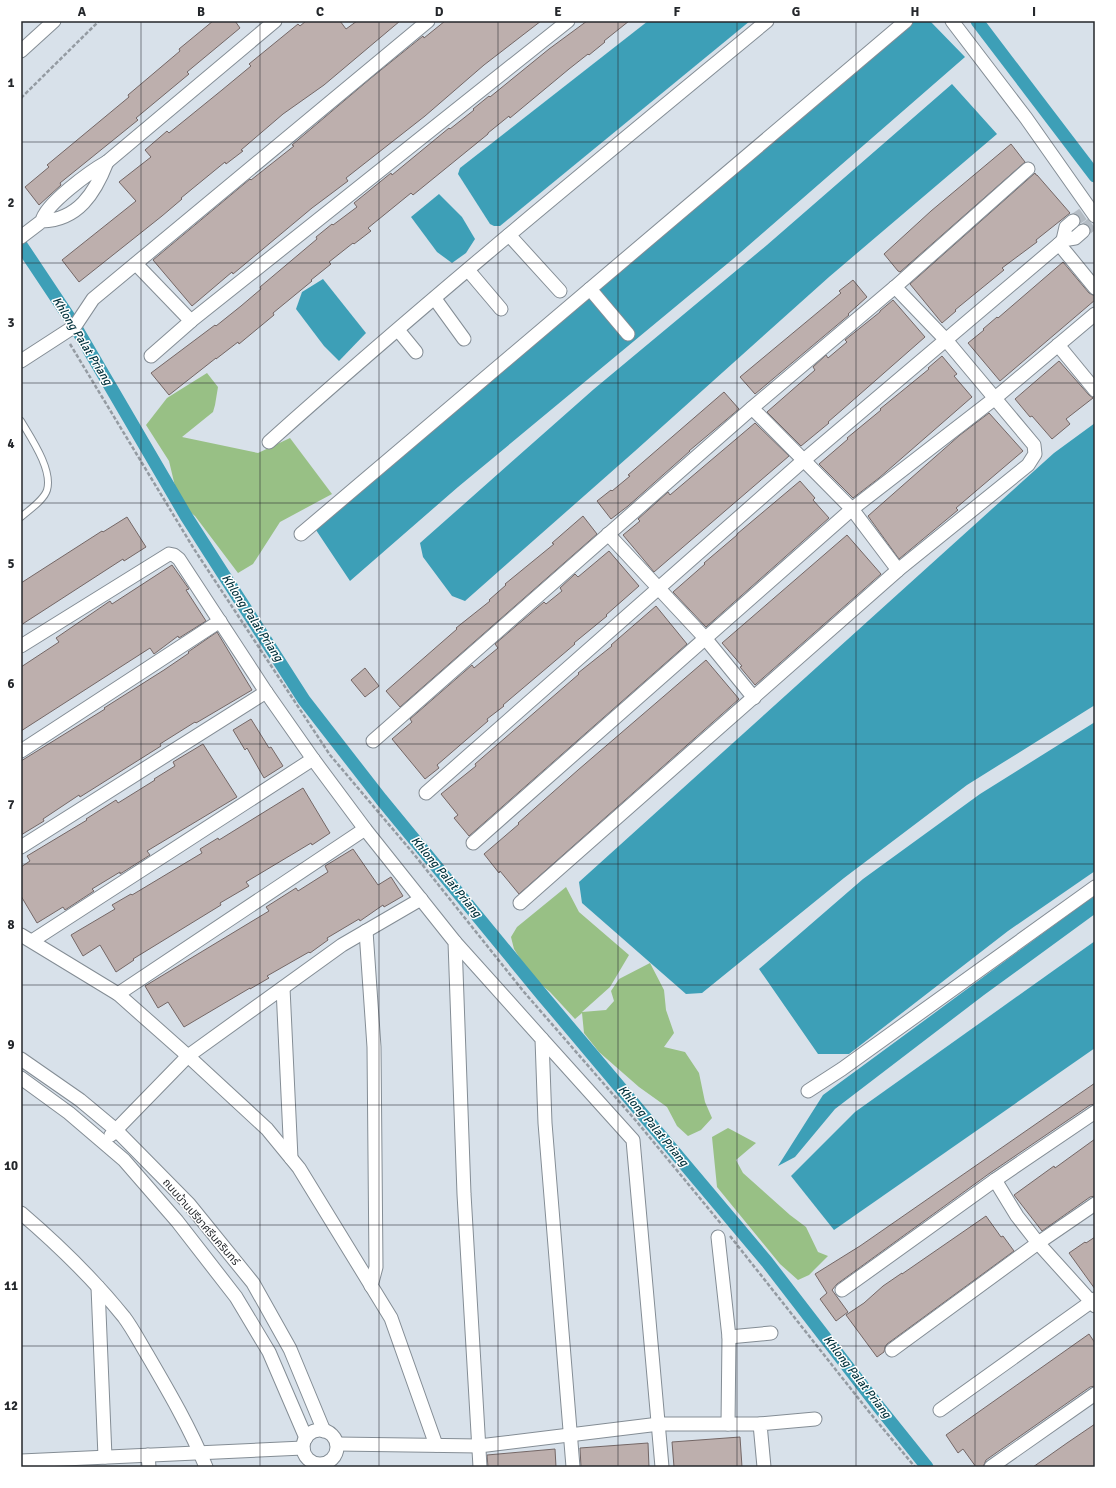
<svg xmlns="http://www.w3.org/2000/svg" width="1116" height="1488" viewBox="0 0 1116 1488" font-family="Signika,'Noto Sans Thai',sans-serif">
<rect width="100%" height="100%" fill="#d8e1ea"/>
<!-- green -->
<g fill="#98c085">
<path d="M207,373L218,387L215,405L213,412L182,437L258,453L290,438L332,494L280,522L253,564L238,573L195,516L179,503L169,461L146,425L167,398Z"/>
<path d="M566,887L579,912L629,955L610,987L582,1012L606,1010L614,1001L611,991L619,979L650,963L664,990L666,1010L674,1033L664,1047L685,1052L699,1073L705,1102L712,1118L701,1130L688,1136L677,1126L667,1107L639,1087L599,1052L584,1033L582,1013L575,1019L550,992L531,976L514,949L511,937L517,927Z"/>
<path d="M728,1128L756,1143L736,1160L743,1173L790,1215L806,1227L818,1252L828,1256L809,1275L798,1280L780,1264L717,1187L712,1137Z"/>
</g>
<!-- water -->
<g fill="#3d9fb7">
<path d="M648,21H750L500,226H494L490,224L458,174L460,168Z"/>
<path d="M914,21H930L965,57L733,259L458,487L350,581L316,530L474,393L859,70Z"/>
<path d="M952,84L997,134L829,277L635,451L465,601L452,596L423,557L420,543L594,389L767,245Z"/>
<path d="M439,194L462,217L475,239L466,253L452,263L437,252L411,217Z"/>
<path d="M323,279L366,333L339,361L324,346L296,309L302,292Z"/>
<path d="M1095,423V705L967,785L844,878L702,993L686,994L582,903L579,882L1054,453Z"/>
<path d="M1095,722V871L1008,931L849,1054H818L759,969L863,879L980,794Z"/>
<path d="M1095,895V914L984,995L835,1109L795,1157L778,1166L823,1095Z"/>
<path d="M1095,941V1048L834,1230L791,1176L855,1112Z"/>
</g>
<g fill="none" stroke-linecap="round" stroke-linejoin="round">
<!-- canal -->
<g stroke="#3d9fb7" stroke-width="13">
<path d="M977,21L1095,176"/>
<path d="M21,245L75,326L186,516L304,700L381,799L543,996L767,1262L878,1406L927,1467"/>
</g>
</g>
<!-- building -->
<g fill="#bdafad" stroke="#746766">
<path d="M213,21H235L240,28L187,72L189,74L136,118L138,120L60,183L61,185L39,205L25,187L49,167L47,165L129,97L128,95L180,51L179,49Z"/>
<path d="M306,21H340L346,29L357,21H400L324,85L283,114L241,150L243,151L226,164L225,162L181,198L182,199L162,216L79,282L62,260L136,201L119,182L151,157L145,150L167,131L169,133L222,90L251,66L249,64L298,24L300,26Z"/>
<path d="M445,21H541L484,65L425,116L346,178L348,181L312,208L233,274L232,272L192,306L153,260L250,179L251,180L294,146L292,145L371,78L423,36L424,38Z"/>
<path d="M587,21H629L604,41L605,42L589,55L588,54L569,69L510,118L509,116L488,133V134L413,195L411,193L368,228L371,231L354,244L353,243L329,262L331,264L311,280L312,281L273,313L274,315L239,344L238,342L216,359V358L169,395L151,373L215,325L216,326L241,306L261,289L260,287L317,239L316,237L332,224L333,225L357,207L354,203L375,186L391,173L392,175L449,128L450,129L474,110L473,109L489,96L490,97L549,49Z"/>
<path d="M1011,144L1025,162L900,272L898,271L884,254L931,211Z"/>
<path d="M1035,173L1036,175H1037L1070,213L1036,240L1037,242L1002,268L1004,270L955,310L956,311L942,323L910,284Z"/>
<path d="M1063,262L1089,293L1095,296V300L1000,381L968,343L984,330L983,329L997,317L998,318Z"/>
<path d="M853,280L867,297L848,314L849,315L755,394L740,377L841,293L839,291Z"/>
<path d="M893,300L925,337L843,409L828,422L829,423L801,446L767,412L815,370L813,367L826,355L828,358L847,342L845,340L880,312V311Z"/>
<path d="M942,356L957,374L954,376L972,397L879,478L853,498L819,464L848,439L847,438L881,410L880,409L929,369L928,368Z"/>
<path d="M1059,361L1089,395L1093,398L1066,419L1070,424L1052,439L1032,416L1030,417L1015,399Z"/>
<path d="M724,392L739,409L689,451H690L628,506L611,519L597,501L611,490L612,491L630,476L628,475Z"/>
<path d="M989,413L1023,451L956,508L958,510L899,559L868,516L960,435Z"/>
<path d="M755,423L789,456L654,572L623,535L640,521L638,519L668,492L670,495Z"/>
<path d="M800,481L815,498L813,500L829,518L706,627L673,592L705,564L704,563L737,535V534Z"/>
<path d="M583,516L597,534L400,707L386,691L457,629L456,628L490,601L489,600L506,585L505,584L554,544L552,543Z"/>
<path d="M127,517L146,547L124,561L123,559L21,625V583L102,531L103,532Z"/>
<path d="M847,535L881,574L755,685L740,667L742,666L722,643Z"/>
<path d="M609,551L639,586L606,615L607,616L574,643L575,644L503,705L504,706L487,719L488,721L437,765L439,768L425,779L392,739L412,722L410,719L472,665L474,668L498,648L495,644L544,602L546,604L562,591L560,588L575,574L578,577Z"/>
<path d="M172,565L189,589L186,590L206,621L179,638L178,636L154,654L150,648L21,731V667L59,642L56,638L110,601L112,604Z"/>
<path d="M656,606L687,644L469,836L454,818L458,815L441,794L476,766L475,764L579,674L578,673L612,646L611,645Z"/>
<path d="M217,632L252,690L196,723L195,722L160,744L161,746L80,797L79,795L43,819L44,821L21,835V761L105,709L104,708L164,670L189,653L188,652Z"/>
<path d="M706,660L739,699L519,894L500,871L499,873L484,854L519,824L518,823L578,770Z"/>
<path d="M365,668L379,686L365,697L351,680Z"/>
<path d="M251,719L269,748L271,747L283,766L264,778L247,748L245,750L233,730Z"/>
<path d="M203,744L237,797L147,851L150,855L120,874V872L92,889L94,891L65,910L63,907L37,923L21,896V867L30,861L27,856L87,820L86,819L116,800L118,803L155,780L154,779L175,766L173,762Z"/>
<path d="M303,788L330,833L312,845L311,843L246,882L249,886L220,903L221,905L133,959L134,960L116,972L100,945L83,956L71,935L115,909L112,905L131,894L132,895L202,853L200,849L218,838L219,840Z"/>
<path d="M353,849L378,885L391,877L403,896L384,907L383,905L360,921L359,919L327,938L328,940L310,953L309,952L267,976L269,978L250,989V988L184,1027L168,1002L158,1008L145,986L269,911L266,907L296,888L298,891L328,872L325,866Z"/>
<path d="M1095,1083V1104L1090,1105L990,1173L837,1284L832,1290L848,1312L836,1321L820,1299L827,1293L815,1274L860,1246Z"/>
<path d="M1095,1139V1196L1090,1197L1042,1231L1014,1195L1054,1166L1055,1168Z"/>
<path d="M986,1216L1001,1237L1003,1236L1014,1251L887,1344L885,1347L884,1352L877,1357L846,1315L864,1303L883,1286L902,1273V1274Z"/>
<path d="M1095,1237V1289L1069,1253L1085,1242L1086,1243Z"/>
<path d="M1089,1334L1095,1343V1386L1090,1387L986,1460L983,1467H976L963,1449L958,1453L946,1435Z"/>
<path d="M1095,1424V1467H1033L1067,1443Z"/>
<path d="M740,1437L742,1467H674L672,1442Z"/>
<path d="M648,1443L649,1467H581L580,1448Z"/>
<path d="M555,1449L556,1467H488L487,1455Z"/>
</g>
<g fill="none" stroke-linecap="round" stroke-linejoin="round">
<!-- minor-tunnel -->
<g stroke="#b4bcc4" stroke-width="13" stroke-dasharray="13 6" stroke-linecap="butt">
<path d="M1073,221L1083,214"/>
<path d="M1083,231L1092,224"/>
</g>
<defs>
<path id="service" d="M21,421C31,438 53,470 47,490C44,500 29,510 21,517"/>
<g id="minor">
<path d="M952,21L1026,118L1095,216"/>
<path d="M21,51L54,21"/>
<path d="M107,162L275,21"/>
<path d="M509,235L560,291"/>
<path d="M21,237L42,221C45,204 91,171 107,162C95,193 78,220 42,221"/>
<path d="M1063,240L1075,238L1083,231"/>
<path d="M1059,244L1095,288"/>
<path d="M136,264L191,321"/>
<path d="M468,270L501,309"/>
<path d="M590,289L628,334"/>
<path d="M435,299L464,339"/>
<path d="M398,330L416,352"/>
<path d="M1058,345L1095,390"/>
<path d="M151,356L191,321L568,21"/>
<path d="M21,361L75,326L93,299L428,21"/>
<path d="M752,408L852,509L898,570"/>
<path d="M269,442C431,297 600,159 767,21"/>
<path d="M301,534L906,21"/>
<path d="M608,534L705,638L754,698"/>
<path d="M21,646L169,554L174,555L179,559L266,692L313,759L365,829L455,942L464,1194L480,1467"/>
<path d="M373,741L752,408L895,287L1028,169"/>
<path d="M21,751L220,621"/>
<path d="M426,793L804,460L1059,244L1063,240L1066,227L1073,221"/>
<path d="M473,843L852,509L994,399L1095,314"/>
<path d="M21,847L266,692"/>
<path d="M520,903L898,570L1028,465L1035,454L1034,445L946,340L895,287"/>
<path d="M366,931L374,1047L376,1267L371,1286"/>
<path d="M21,935L118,994L188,1056L267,1129L299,1168L391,1318L436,1445"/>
<path d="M32,941L313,759"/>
<path d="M455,942L542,1039L545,1123L573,1467"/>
<path d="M283,988L291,1158"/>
<path d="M118,994L365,829"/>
<path d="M542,1039L633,1140L662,1467"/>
<path d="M21,1059L80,1100L116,1130L189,1204L253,1283L290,1349L324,1431"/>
<path d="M21,1078L69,1113L124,1160L177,1221L236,1297L269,1352L306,1438"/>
<path d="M808,1091L842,1069L1095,887"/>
<path d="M111,1135L188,1056L342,945L421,899"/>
<path d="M995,1180L1017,1216L1038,1243L1095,1306"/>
<path d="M21,1213C56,1243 95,1281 124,1317C133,1329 140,1343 148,1356C169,1392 190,1428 206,1467"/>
<path d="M718,1237L729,1337L728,1424"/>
<path d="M98,1287L105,1457"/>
<path d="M842,1290L995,1180L1095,1112"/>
<path d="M729,1337L771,1333"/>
<path d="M892,1350L1038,1243L1095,1204"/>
<path d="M940,1410L1095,1299"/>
<circle cx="320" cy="1447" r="17"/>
<path d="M337,1444L479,1446L659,1424H760"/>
<path d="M148,1455L149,1467"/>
<path d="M21,1461L303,1448"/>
<path d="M764,1467L760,1424L815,1419"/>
<path d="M991,1467L1095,1394"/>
</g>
</defs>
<!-- service casing -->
<use href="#service" stroke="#848d95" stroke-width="8"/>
<!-- minor casing -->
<use href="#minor" stroke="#848d95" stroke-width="15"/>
<!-- path -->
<g stroke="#949ba2" stroke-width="2.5" stroke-dasharray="4 2" stroke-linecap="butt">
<path d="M21,98L99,21"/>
<path d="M70,344L194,549L330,755L413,853L524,992L637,1122L722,1225"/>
<path d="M730,1236L870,1413L915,1467"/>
</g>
<!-- service -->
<use href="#service" stroke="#fff" stroke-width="6"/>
<!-- minor -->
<use href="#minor" stroke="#fff" stroke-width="13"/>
</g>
<!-- grid -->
<path fill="none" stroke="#24272b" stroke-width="1" stroke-opacity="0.55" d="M141,21V1467M260,21V1467M379,21V1467M498,21V1467M618,21V1467M737,21V1467M856,21V1467M975,21V1467M21,142H1095M21,263H1095M21,383H1095M21,503H1095M21,624H1095M21,744H1095M21,864H1095M21,985H1095M21,1105H1095M21,1225H1095M21,1346H1095"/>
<g text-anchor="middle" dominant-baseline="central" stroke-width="3" stroke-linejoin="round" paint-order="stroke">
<!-- street labels -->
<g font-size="11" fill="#24272b" stroke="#fff">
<text transform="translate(201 1222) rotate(49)">ถนนบ้านปรีชาศรีนครินทร์</text>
</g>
<!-- water labels -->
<g font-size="12" font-style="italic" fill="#01313b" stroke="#fff">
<text transform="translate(82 341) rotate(58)">Khlong Palat Priang</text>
<text transform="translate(252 618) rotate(57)">Khlong Palat Priang</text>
<text transform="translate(446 877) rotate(50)">Khlong Palat Priang</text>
<text transform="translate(653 1126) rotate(50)">Khlong Palat Priang</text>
<text transform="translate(857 1377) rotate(52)">Khlong Palat Priang</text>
</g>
</g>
<!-- border -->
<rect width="1116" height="1488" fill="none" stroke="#ffffff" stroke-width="44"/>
<rect x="22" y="22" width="1072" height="1444" fill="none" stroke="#24272b" stroke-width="1.5"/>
<g font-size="13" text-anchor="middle" font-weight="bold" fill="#24272b">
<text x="82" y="16">A</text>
<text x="201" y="16">B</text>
<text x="320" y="16">C</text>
<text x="439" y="16">D</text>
<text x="558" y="16">E</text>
<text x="677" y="16">F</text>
<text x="796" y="16">G</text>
<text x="915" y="16">H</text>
<text x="1034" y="16">I</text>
<text x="11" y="87">1</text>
<text x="11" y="207">2</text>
<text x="11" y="327">3</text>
<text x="11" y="448">4</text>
<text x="11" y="568">5</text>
<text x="11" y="688">6</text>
<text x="11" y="809">7</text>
<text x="11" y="929">8</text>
<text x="11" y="1049">9</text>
<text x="11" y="1170">10</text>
<text x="11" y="1290">11</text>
<text x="11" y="1410">12</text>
</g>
</svg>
